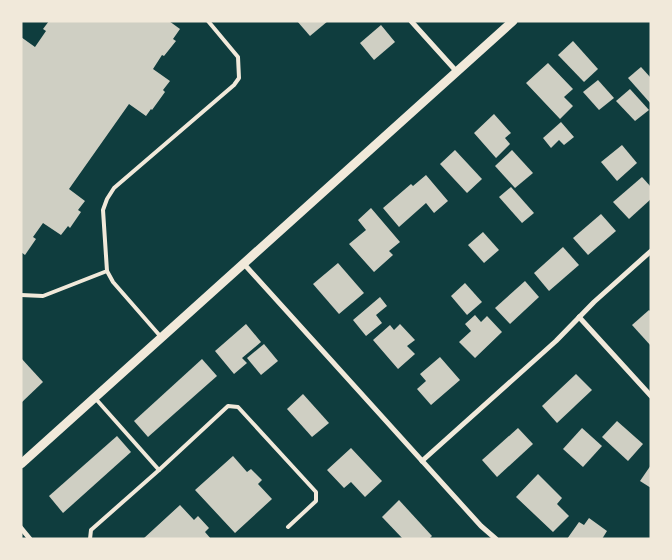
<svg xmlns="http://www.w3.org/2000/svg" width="672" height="560" viewBox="0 0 672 560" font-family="Karla,sans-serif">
<rect width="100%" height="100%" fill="#0f3d3e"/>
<!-- building -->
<g fill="#cfcfc3">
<path d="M49,21H169L180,29L173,39L176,41L164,56L162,55L153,69L170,81L163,90L165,92L152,110L151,109L146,116L129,104L69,189L85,201L78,210L81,212L70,228L68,226L61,235L43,223L33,237L36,239L25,255L21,252V37L35,47L46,31L43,29Z"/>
<path d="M297,21H328L310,36Z"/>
<path d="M381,25L395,42L374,60L360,43Z"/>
<path d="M573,41L598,69L584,82L558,55Z"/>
<path d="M548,63L573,89L564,97L573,106L560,119L526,83Z"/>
<path d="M641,67L651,78V104L628,78Z"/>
<path d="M598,80L614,98L599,110L583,92Z"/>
<path d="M630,89L649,110L635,121L616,101Z"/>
<path d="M494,114L511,133L505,138L510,144L496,158L474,133Z"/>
<path d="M561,122L574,137L564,145L559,140L551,148L543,138Z"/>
<path d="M622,145L637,163L617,181L601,162Z"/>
<path d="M455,150L482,179L467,193L440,164Z"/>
<path d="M512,150L533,173L515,188L495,166Z"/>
<path d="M426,175L448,201L434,213L426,203L399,227L383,208L411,184L413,186Z"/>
<path d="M642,177L651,187V199L629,219L613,202Z"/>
<path d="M511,187L534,213L522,223L499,197Z"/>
<path d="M371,208L400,242L389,251L393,255L374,272L349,244L366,230L358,220Z"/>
<path d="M601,214L616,231L588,255L573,238Z"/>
<path d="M483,232L499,250L484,263L468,245Z"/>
<path d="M563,247L579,265L549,291L534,273Z"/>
<path d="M338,263L364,293L339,314L313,284Z"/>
<path d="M525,281L539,297L510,324L495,308Z"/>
<path d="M465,283L482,302L467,315L451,296Z"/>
<path d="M380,297L387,306L376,315L382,323L366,336L353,320Z"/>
<path d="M649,310L651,312V346L632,325Z"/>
<path d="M475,315L481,322L487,316L502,332L475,358L459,342L471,331L465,324Z"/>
<path d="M246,324L261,342L242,358L247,363L234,374L215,351Z"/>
<path d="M400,324L415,340L407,346L415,354L398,369L373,340L390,325L394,330Z"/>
<path d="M264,344L278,361L261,375L247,358Z"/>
<path d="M440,357L460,380L431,405L417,389L426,381L420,374Z"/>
<path d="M21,358L43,382L21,403Z"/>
<path d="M202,359L217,376L148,437L134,421Z"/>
<path d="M576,374L592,390L557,423L542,406Z"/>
<path d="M303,394L329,423L312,437L287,409Z"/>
<path d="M617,421L643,444L628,461L602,437Z"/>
<path d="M518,428L533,444L497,477L482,460Z"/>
<path d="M582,428L602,446L583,467L563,449Z"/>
<path d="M117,436L131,452L63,513L49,496Z"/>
<path d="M351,448L382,481L365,497L351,482L344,488L327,470Z"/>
<path d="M233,456L247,472L251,469L262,480L258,484L272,499L235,533L195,490Z"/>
<path d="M651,465V488L640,481Z"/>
<path d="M538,474L562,498L557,504L569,516L553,532L516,497Z"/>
<path d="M399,500L432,536L429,539H403L382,517Z"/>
<path d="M180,505L194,520L198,516L209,528L205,532L211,539H143Z"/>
<path d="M589,518L607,531L602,539H567L579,522L584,525Z"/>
</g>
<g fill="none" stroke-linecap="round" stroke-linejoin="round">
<!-- service -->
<g stroke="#f1e9da" stroke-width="4">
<path d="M107,271L113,282L161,337"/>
<path d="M21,295L43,296L107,271L103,210L107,199L114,188L234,85L239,78L238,57L208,21"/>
<path d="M95,398L159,470L228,406L238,407L316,492V501L288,527"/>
<path d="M90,539L91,530L159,470"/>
</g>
<!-- minor -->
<g stroke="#f1e9da" stroke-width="5">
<path d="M411,21L457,72"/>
<path d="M244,264L481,526L496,539"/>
<path d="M579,317L651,396"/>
<path d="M422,461L556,341L594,302L651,251"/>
<path d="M21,528L30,539"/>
</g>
<!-- tertiary -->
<path stroke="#f1e9da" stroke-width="9" d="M21,464L513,21"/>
</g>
<!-- border -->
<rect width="672" height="560" fill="none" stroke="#f1e9da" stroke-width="45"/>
</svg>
